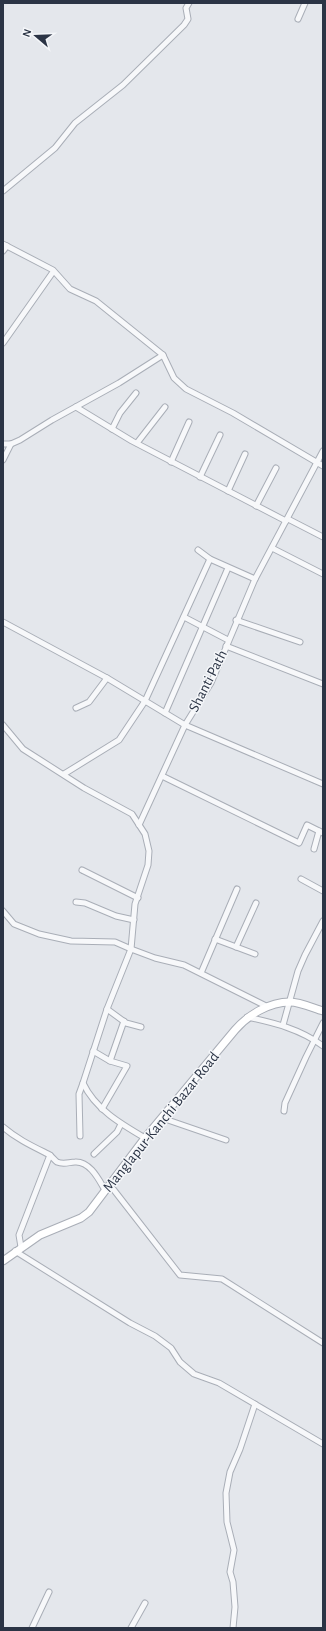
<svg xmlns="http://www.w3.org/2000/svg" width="326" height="1631" viewBox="0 0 326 1631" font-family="'Alegreya Sans',sans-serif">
<rect width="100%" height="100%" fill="#e4e7ec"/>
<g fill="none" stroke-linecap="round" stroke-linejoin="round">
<defs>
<g id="street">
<path d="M298,19L305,3"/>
<path d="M3,191L55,148L75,123L123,85L184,25L188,19L186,8L189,3"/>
<path d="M3,244L53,270L70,289L96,301L163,355L174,378L186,389L233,413L323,466"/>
<path d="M3,251L7,246"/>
<path d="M3,343L53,272"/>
<path d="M76,407L132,441L286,521"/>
<path d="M112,429L120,413L136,393"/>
<path d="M137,443L165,407"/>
<path d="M3,444H11L20,440L52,420L119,383L163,355"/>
<path d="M3,460L11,444"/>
<path d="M171,462L189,422"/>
<path d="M200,477L220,435"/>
<path d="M228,491L245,454"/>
<path d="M256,506L276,468"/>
<path d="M288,519L323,537"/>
<path d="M272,548L323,574"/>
<path d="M198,550L210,559L255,579"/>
<path d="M184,617L228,640"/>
<path d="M236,620L300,642"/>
<path d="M3,622L107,678L185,725L211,683L255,579L323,451"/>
<path d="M226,646L323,684"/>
<path d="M76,708L89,702L107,678"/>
<path d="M165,713L228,568"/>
<path d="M3,725L23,749L84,788L132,814L145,834L149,851L148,865L135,904L131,949L107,1009L83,1083C95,1109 121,1124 145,1138"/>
<path d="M64,774L119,740L145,701L210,559"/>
<path d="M162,776L299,843L307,825L323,833"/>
<path d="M139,825L185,725L323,784"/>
<path d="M314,849L319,831"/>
<path d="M82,870L138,898"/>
<path d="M301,879L323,891"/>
<path d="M76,902L85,903L116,916L134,920"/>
<path d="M3,911L14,924L39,934L71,941L115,942L131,949"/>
<path d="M215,939L255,954"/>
<path d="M236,947L256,903"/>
<path d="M131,949L155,958L184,965L268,1007"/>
<path d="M201,973L237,889"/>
<path d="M107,1009L126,1023L141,1027"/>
<path d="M247,1017C275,1023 300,1029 323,1046"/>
<path d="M283,1025L298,971L305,955L323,921"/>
<path d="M93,1051L110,1061L127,1066L102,1109"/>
<path d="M110,1061L124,1021"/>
<path d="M284,1111L285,1103L306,1057L323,1023"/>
<path d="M162,1118L226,1140"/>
<path d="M3,1127C17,1139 32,1146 48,1154C52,1156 54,1160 57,1162C64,1165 69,1162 75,1162C90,1161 99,1180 105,1190"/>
<path d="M80,1136L79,1094L83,1083"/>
<path d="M94,1154L117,1132L121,1124"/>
<path d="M110,1185L180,1275L222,1279L323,1343"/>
<path d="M21,1247L19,1235L50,1155"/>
<path d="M15,1251L130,1323L155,1336L171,1348L180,1362L194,1374L219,1383L323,1444"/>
<path d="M32,1628L49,1592"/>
<path d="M131,1628L145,1603"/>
<path d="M233,1628L235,1607L233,1582L230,1572L234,1550L227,1522L226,1493L230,1472L240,1449L255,1404"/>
</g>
<path id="secondary" d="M3,1261L40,1235L81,1218L89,1212L145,1138L235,1030C248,1015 269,1002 290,1002C300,1002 313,1008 323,1011"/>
</defs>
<!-- street casing -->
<use href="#street" stroke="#a9aeb7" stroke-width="7"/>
<!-- secondary casing -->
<use href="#secondary" stroke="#a9aeb7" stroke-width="9"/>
<!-- street -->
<use href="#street" stroke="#f7f8fa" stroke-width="5"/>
<!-- secondary -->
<use href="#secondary" stroke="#fff" stroke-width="7"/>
</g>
<g text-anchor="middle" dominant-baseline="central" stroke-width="3" stroke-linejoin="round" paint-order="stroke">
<!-- street labels -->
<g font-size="15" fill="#2b3445" stroke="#f4f6f9">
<text transform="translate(208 681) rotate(-63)">Shanti Path</text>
<text transform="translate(161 1122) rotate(-51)">Manglapur-Kanchi Bazar Road</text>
</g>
</g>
<!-- border -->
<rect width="326" height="1631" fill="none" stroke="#2b3445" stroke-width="8"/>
<!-- north arrow -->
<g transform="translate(36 36) rotate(289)" stroke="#f4f6f9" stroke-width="3" paint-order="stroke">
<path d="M0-3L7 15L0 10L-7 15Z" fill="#2b3445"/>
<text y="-6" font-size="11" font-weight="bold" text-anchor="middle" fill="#2b3445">N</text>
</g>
</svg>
